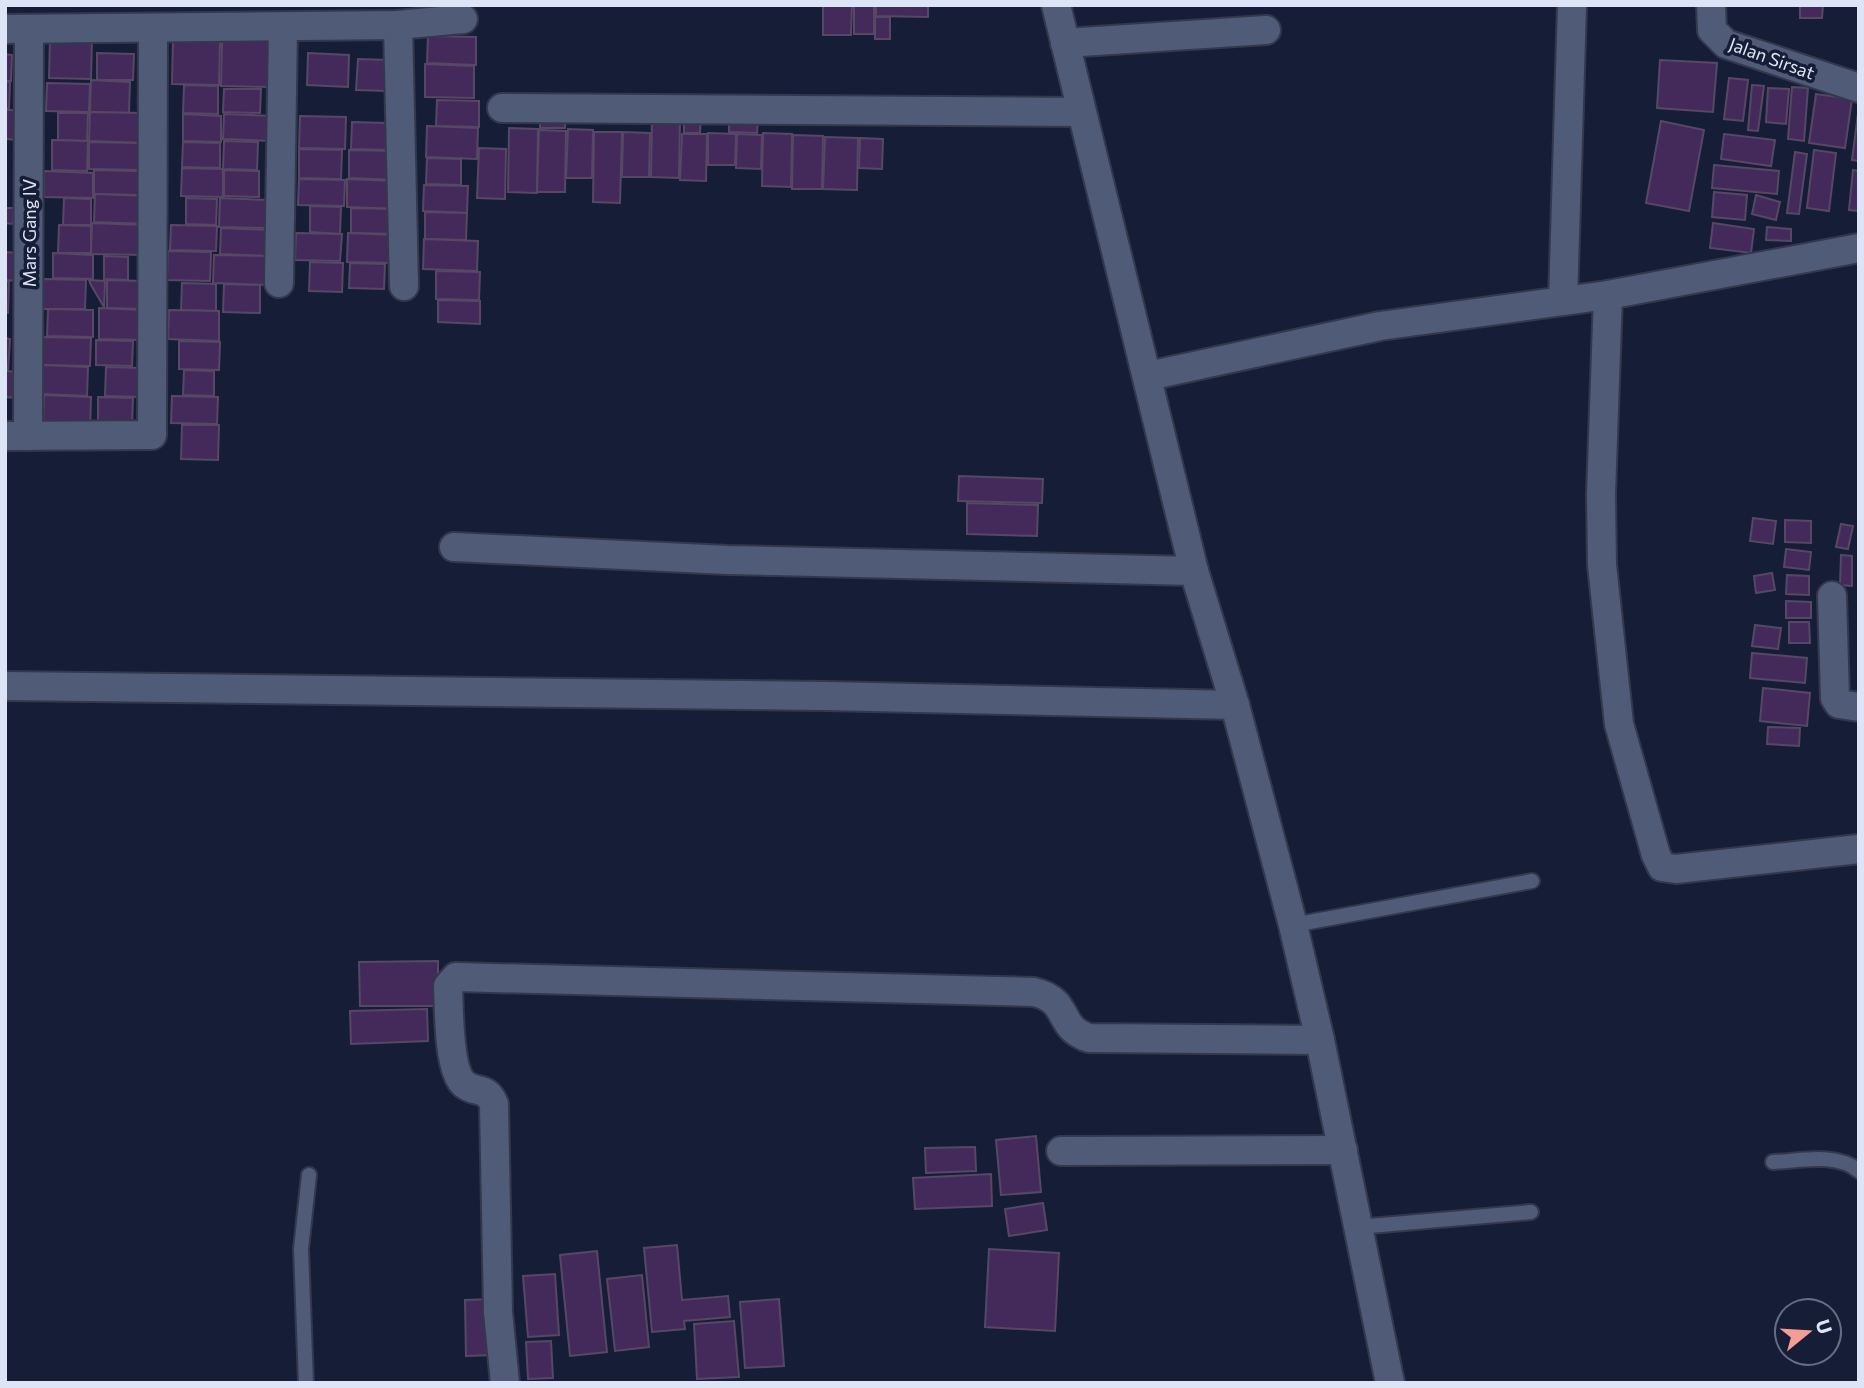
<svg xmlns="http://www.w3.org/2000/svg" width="1864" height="1388" viewBox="0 0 1864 1388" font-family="Commissioner,sans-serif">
<rect width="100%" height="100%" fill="#161e37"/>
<!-- building -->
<g fill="#442a5a" stroke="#564864" stroke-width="2">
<path d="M823,5H852L851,35H823Z"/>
<rect x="854" y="5" width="20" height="29"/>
<path d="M876,5H928V17L876,16Z"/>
<path d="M1800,5H1823L1822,18H1800Z"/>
<rect x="875" y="17" width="15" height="22"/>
<path d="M428,36L476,37V65L427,63Z"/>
<path d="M50,38L92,39L91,79L49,78Z"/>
<path d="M173,39L220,41L219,85L172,84Z"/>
<path d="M222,40L274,41L273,87L221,86Z"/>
<path d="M97,53L134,54L133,80H97Z"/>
<path d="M308,53L349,55L348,87L307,85Z"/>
<path d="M5,54L12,55L11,81H5Z"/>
<path d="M358,59L388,60V91L356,90Z"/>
<path d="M1660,60L1717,63L1713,112L1657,108Z"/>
<path d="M425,64L474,66V98L425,97Z"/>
<path d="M1729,78L1748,80L1743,121L1724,119Z"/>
<path d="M91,80L130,82L129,113L90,112Z"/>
<path d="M5,82H10L9,109L5,108Z"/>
<path d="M47,83L90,84L89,112L46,111Z"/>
<path d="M184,85L218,86V114L183,113Z"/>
<path d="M1752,85L1764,86L1758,131L1748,130Z"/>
<path d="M1792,87L1808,88L1804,141L1788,139Z"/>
<path d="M1768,88L1789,89L1786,124L1766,122Z"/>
<path d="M224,89H261L260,113L223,112Z"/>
<path d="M1816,94L1852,99L1845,148L1809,143Z"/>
<path d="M437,100L479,101V127L436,126Z"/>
<path d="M1859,106V161L1852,160Z"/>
<path d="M540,108L566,109L565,128H540Z"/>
<path d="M5,110H19L18,140L5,139Z"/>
<path d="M90,112L143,113V143L89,141Z"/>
<path d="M729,112L758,113L757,133L729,132Z"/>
<path d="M58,113H88L87,141L58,140Z"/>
<path d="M183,114L221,116V142L183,141Z"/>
<path d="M224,114L272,116L271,141L223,139Z"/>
<path d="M684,115H701L700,133H684Z"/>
<path d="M300,116L346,117L345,149L299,148Z"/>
<path d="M652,117L680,118L679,178L651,177Z"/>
<path d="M1661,121L1704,130L1689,211L1646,203Z"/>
<path d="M352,122L388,123L387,150L351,149Z"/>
<path d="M427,126L478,128L477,159L426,157Z"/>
<path d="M509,128L538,129L537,193L508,192Z"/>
<path d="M568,129L593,130L592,178H566Z"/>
<path d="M539,130L566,131L565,192H537Z"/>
<path d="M594,132H622L620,203L593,202Z"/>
<path d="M623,132L650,133L649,177H622Z"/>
<path d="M708,133L736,134L735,165H708Z"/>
<path d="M763,133L792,134L791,187L762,186Z"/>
<path d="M682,134H707L706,181L680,180Z"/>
<path d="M737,134L762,135L761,169L736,168Z"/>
<path d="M1724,134L1775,140L1771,166L1721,159Z"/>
<path d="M793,135L823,136L822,189H792Z"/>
<path d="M825,137L858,138L857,190L823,189Z"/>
<path d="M860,138L883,139L882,169L859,168Z"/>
<path d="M52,140L88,141L87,171L52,170Z"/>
<path d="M224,141L258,142L257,170L223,169Z"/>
<path d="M89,142L139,143V170L89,169Z"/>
<path d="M183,142L220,143V168L182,167Z"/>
<path d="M479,148L506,149L505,199L477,198Z"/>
<path d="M299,149L342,150L341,179L299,178Z"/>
<path d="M349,150L398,151L397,180L349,178Z"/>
<path d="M1814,150L1836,153L1829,211L1807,208Z"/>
<path d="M1795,152L1807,154L1799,214L1787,213Z"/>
<path d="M427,158L461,159V185L426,184Z"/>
<path d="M1714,165L1779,171L1777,194L1712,188Z"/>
<path d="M182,168L223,169V197L181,196Z"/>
<path d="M94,170L139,171L138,195L94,194Z"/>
<path d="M224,170L259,171V197L224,196Z"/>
<path d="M1853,170L1859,171V211L1849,210Z"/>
<path d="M44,171L93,173V198L44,197Z"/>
<path d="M299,179L345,180L344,206L298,205Z"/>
<path d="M347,179L398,181L397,209L347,207Z"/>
<path d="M424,185L468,186L467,213L423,211Z"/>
<path d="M1714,192L1747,195L1745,220L1712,217Z"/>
<path d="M95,194L148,196L147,224L94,222Z"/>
<path d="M1756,195L1780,202L1776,220L1752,214Z"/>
<path d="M64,198L91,199V225H63Z"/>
<path d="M186,198L217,199L216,225L186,224Z"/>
<path d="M220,198L269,200L268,228L219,227Z"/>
<path d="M310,206L341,207L340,234L310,232Z"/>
<path d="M5,208H14L13,224L5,223Z"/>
<path d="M351,208L397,209V234L351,233Z"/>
<path d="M425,212L467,213L466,240L425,239Z"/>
<path d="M92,223L145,225L144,255L91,254Z"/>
<path d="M1713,223L1754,229L1751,253L1710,248Z"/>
<path d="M59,225L91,226V253H58Z"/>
<path d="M171,225L217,226L216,251L170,250Z"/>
<path d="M1767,227L1791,229V241L1766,240Z"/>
<path d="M221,228L270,230L269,256L220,254Z"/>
<path d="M296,233L342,234L340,261L295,260Z"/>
<path d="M348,233L397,235L396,263L347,262Z"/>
<path d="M424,239L478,241L477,271L423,269Z"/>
<path d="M168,251L211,252L210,281L167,280Z"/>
<path d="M5,252L19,253L18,281L5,280Z"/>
<path d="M53,253L93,255V279L53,278Z"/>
<path d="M214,255L269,256L268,285L213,283Z"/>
<path d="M104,256L128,257V280L104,279Z"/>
<path d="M310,262L343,263L342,292L309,291Z"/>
<path d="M350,263L385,264L384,289L349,288Z"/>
<path d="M436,271L480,272L479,300L436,299Z"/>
<path d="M42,279L86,280L85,309H41Z"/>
<path d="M89,280L105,281L104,307L91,285Z"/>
<path d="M107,280L143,281L142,309L107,308Z"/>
<path d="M5,281L9,282L8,313H5Z"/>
<path d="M182,283L216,284V311L181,310Z"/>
<path d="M224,284L260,285V313L223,312Z"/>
<path d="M438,300L480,301V324L438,322Z"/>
<path d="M99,308L143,310V340L99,339Z"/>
<path d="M48,309L93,310V337L47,336Z"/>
<path d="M169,310L219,311V341L168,339Z"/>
<path d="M43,337L91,338L90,366L43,365Z"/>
<path d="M5,338L10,339L8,370H5Z"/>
<path d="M96,340L133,341L132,366L96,365Z"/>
<path d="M179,341L220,342L219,370L179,369Z"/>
<path d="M41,365L88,367L87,396L41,394Z"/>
<path d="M106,367L143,368L142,397L105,396Z"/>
<path d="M184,370L214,371V396L183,395Z"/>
<path d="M5,371L19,372L17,398L5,397Z"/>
<path d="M44,395L91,397L90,434L43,433Z"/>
<path d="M172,396L218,397L217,424L171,423Z"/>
<path d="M98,397L133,398L132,425L98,424Z"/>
<path d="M182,425H219L218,460L181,459Z"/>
<path d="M959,476L1043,479L1042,503L958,501Z"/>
<path d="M967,503L1038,505L1037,536L967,534Z"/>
<path d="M1753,518L1776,521L1773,544L1750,541Z"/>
<path d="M1785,520L1811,521V543L1785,542Z"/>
<path d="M1841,524L1853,526L1848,549L1836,547Z"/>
<path d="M1786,549L1811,552L1809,570L1784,567Z"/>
<path d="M1841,555L1852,556V586L1840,585Z"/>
<path d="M1772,573L1775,590L1756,593L1754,576Z"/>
<path d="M1787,575L1809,576V595L1786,594Z"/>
<path d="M1786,601L1811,602V618H1786Z"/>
<path d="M1789,622H1809L1810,643H1789Z"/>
<path d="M1755,625L1781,628L1778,649L1752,646Z"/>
<path d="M1752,653L1807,658L1805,683L1750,678Z"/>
<path d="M1763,688L1810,693L1807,726L1760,721Z"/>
<path d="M1768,727L1800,728L1799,746L1767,744Z"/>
<path d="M438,961V1006H360L359,962Z"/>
<path d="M427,1009L428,1041L351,1044L350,1011Z"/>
<path d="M1036,1136L1041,1192L1001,1195L996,1140Z"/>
<path d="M975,1147L976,1171L926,1173L925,1148Z"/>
<path d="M991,1174L992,1206L915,1209L913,1178Z"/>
<path d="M1043,1203L1047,1230L1009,1236L1005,1209Z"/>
<path d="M677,1245L682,1300L728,1296L730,1317L684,1321L685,1329L652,1332L644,1248Z"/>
<path d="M989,1249L1059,1253L1055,1331L985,1327Z"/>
<path d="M597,1251L607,1352L570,1356L560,1255Z"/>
<path d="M555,1274L559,1335L528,1337L523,1276Z"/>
<path d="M642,1275L649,1347L615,1351L607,1279Z"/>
<path d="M494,1299L495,1355L466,1356L465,1300Z"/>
<path d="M779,1299L784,1366L745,1368L740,1302Z"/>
<path d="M734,1321L739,1377L697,1379L694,1324Z"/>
<path d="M551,1341L553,1378L528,1379L526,1342Z"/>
</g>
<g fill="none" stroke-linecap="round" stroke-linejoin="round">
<defs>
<g id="lane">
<path d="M1293,925L1532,881"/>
<path d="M1773,1162C1801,1161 1836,1152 1859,1171"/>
<path d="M1358,1227L1531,1212"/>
<path d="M306,1383L301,1249L309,1175"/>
</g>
<g id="street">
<path d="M1056,5L1194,571L1235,705L1293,925L1320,1040L1390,1383"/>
<path d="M1711,5L1712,30L1726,44L1859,88"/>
<path d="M398,25L404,286"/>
<path d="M5,29L398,25L463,19"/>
<path d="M1065,43L1266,30"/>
<path d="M502,108L1081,112"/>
<path d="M279,283L283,27"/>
<path d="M1608,295L1601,494L1602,565L1619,724L1656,855L1662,867L1676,869L1859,849"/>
<path d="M1563,301L1572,5"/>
<path d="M1148,376L1380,326L1608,295L1859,248"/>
<path d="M5,436L152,435L153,28"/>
<path d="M28,436L29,30"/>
<path d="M454,547L728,560L1194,571"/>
<path d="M1832,596L1835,698L1839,704L1859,707"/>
<path d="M5,686L826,696L1235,705"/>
<path d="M1061,1151L1343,1150"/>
<path d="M505,1383L498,1312L494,1104C486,1085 476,1094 464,1084C448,1070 449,1007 448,986L456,977L1034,992C1072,1001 1055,1027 1089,1038L1320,1040"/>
</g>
</defs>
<!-- lane casing -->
<use href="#lane" stroke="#33384d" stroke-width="18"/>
<!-- street casing -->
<use href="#street" stroke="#33384d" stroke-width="32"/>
<!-- lane -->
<use href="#lane" stroke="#505b78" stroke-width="14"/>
<!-- street -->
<use href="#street" stroke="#505b78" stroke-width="28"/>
</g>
<g text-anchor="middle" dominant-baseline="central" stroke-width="7" stroke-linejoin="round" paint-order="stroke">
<!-- street labels -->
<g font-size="18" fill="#dde4f5" stroke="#161e37">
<text transform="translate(1772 58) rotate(20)">Jalan Sirsat</text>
<text transform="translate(29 233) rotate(-90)">Mars Gang IV</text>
</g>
</g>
<!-- border -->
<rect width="1864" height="1388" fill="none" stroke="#dde4f5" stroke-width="14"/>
<!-- north arrow -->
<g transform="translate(1808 1332) rotate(72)"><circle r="33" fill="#161e37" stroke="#666d83" stroke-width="2"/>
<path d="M0-5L12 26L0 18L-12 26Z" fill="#f59c94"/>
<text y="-10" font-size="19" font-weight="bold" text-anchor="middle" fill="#dde4f5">U</text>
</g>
</svg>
